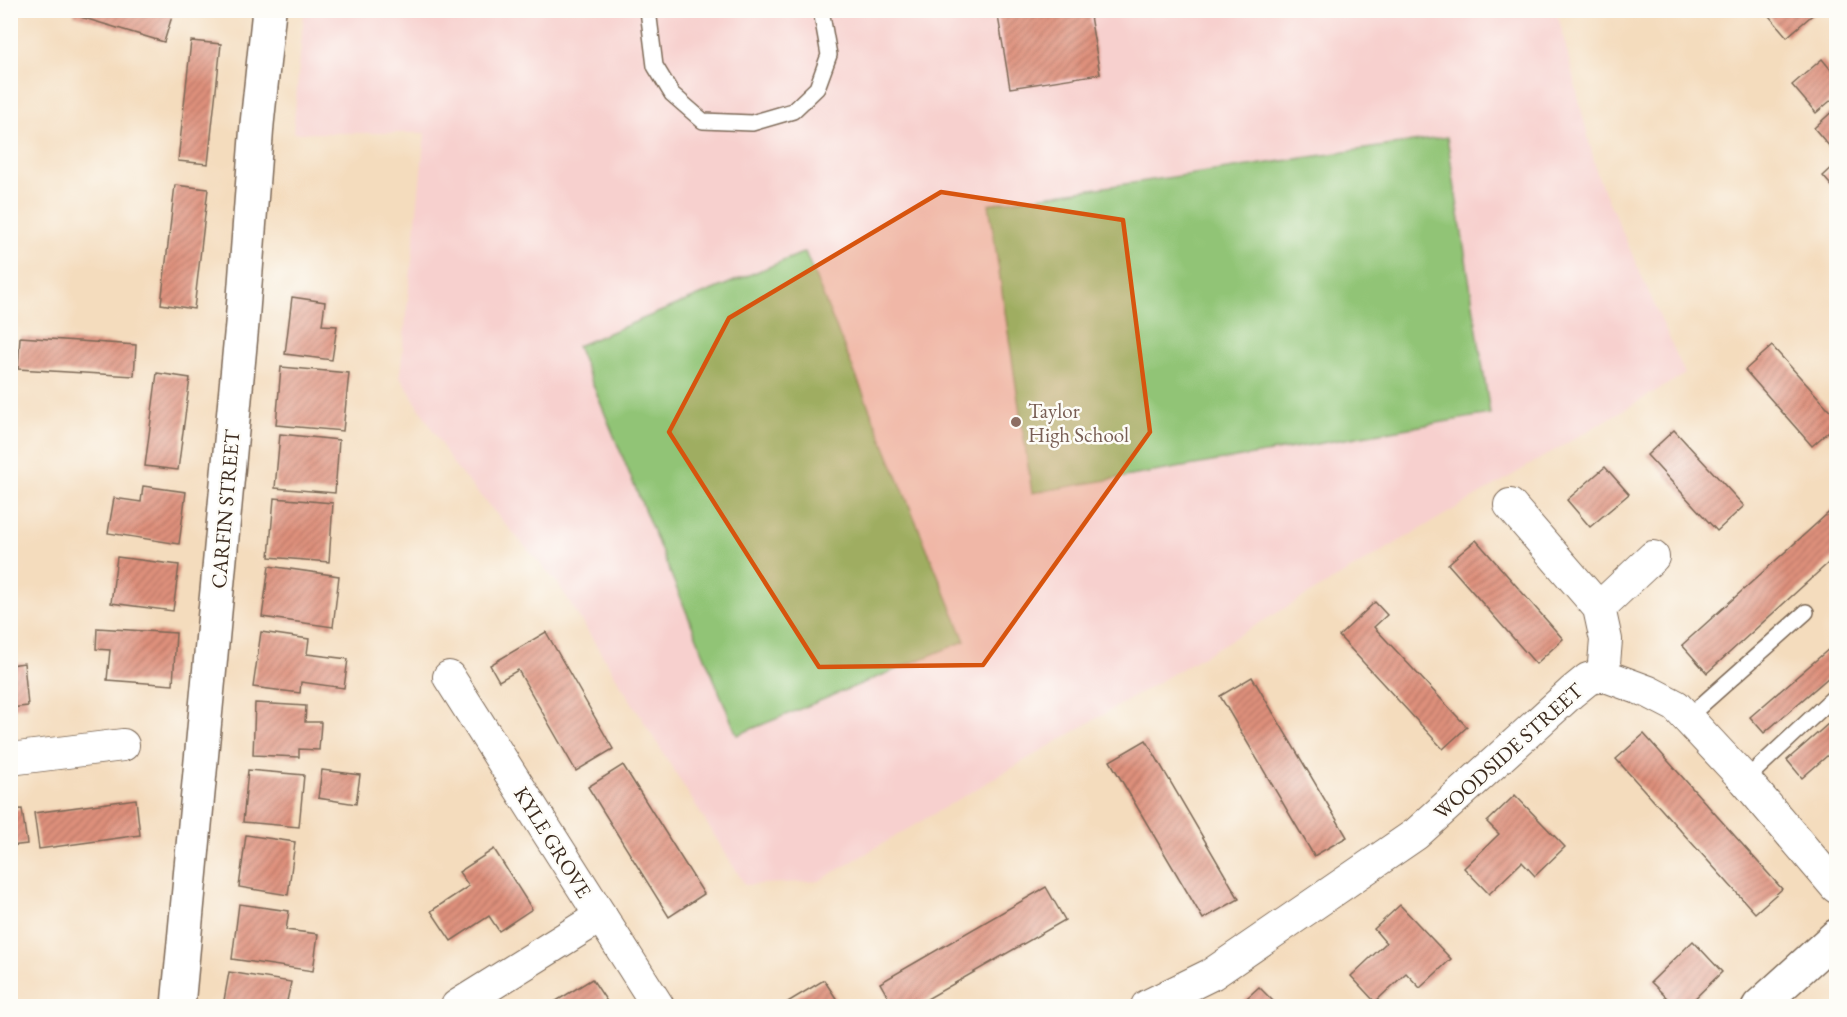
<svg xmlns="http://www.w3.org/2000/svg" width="1847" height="1017" viewBox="0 0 1847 1017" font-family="'EB Garamond',serif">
<defs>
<pattern id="building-hatch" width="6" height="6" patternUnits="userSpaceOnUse" patternTransform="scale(1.5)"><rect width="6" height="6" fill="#de907c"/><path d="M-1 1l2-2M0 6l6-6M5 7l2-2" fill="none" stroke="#b57665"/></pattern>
</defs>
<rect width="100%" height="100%" fill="#fdfcf7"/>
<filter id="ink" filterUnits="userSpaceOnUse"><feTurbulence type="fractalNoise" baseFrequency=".0167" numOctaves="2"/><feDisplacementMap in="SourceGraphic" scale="12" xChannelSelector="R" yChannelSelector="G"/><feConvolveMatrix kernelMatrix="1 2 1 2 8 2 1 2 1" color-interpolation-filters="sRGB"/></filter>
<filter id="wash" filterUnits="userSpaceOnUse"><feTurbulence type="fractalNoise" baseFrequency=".008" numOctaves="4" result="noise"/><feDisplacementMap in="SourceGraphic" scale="24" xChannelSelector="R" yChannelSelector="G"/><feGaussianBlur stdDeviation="1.35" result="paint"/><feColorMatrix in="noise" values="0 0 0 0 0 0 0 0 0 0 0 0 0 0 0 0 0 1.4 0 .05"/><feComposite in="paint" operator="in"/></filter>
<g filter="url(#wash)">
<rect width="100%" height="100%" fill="#f4dcbd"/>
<!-- built -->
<path fill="#f7d0ce" d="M304,11H1557L1598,177L1685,374L819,881L745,885L559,585L455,467L400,376L425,133H293Z"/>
<!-- grass -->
<g fill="#91c476" stroke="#66774a" stroke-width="1.5">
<path d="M1447,137L1490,414L1032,493L989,204Z"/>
<path d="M805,252L965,641L737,735L577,346Z"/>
</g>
<g id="blocks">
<!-- building -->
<g fill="url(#building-hatch)">
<path d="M75,10H174L164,42L74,15Z"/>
<path d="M997,10H1089L1100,74L1010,88Z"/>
<path d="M1764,10H1818L1787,37Z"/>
<path d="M191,41L221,44L208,164L178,161Z"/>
<path d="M1822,59L1836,76V96L1816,113L1792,85Z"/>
<path d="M1836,108V154L1814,128Z"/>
<path d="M1836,164V191L1823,176Z"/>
<path d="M175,185L208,189L194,309L161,304Z"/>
<path d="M292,297L325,302L322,325L337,326L332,360L285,354Z"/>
<path d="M20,337L136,345L134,376L18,369Z"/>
<path d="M1772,346L1836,417V425L1812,446L1745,370Z"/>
<path d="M281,367L349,373L343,431L276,425Z"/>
<path d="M157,373L190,378L178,470L145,466Z"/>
<path d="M1674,430L1744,506L1717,531L1647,455Z"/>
<path d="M280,434L339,440L335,493L275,488Z"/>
<path d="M1605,467L1629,494L1590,527L1567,500Z"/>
<path d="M143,486L186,492L179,544L108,533L114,498L141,502Z"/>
<path d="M274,498L333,503L329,562L269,557Z"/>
<path d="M1836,506V556L1707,673L1682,645Z"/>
<path d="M1476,540L1563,639L1536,664L1448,564Z"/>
<path d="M117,557L179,565L173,611L111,603Z"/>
<path d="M269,566L339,576L333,627L262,617Z"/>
<path d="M1375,602L1387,615L1374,627L1467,727L1443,749L1339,636Z"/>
<path d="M97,628L176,633L173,685L107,680L110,650L96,649Z"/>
<path d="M261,632L309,639L307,654L348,659L344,688L301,682L300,693L253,687Z"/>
<path d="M546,632L613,749L576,771L518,670L499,681L490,665Z"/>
<path d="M1830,648L1836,656V671L1764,733L1750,717Z"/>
<path d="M24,663L28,706L10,708V665Z"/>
<path d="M1252,677L1347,837L1314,856L1220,696Z"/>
<path d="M255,703L306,706L305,722H321L319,750L299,749V757L253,755Z"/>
<path d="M1836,717V748L1802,778L1787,760Z"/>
<path d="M1644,734L1782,889L1755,913L1616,759Z"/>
<path d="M1146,740L1239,899L1203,919L1110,761Z"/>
<path d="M623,765L704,894L669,917L588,787Z"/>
<path d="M248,770L304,775L299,827L243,822Z"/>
<path d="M322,770L360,775L356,804L318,798Z"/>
<path d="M1515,795L1565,847L1535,876L1522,862L1489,894L1464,868L1499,834L1487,822Z"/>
<path d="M136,799L140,835L39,849L34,813Z"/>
<path d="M1836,806V818L1830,812Z"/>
<path d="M22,809L27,844L10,846V810Z"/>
<path d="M246,835L295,842L288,895L239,887Z"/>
<path d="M494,849L532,909L499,931L489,916L451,941L431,911L469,886L459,872Z"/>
<path d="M1046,887L1065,920L915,1006H893L880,983Z"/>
<path d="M239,904L289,911L286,930L318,934L313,971L232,959Z"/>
<path d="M1400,905L1451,959L1420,988L1406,973L1375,1002L1351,976L1386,943L1374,929Z"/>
<path d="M1693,941L1722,972L1687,1006H1675L1651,982Z"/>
<path d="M229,972L291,982L286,1006H223Z"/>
<path d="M592,979L610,1006H548Z"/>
<path d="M824,980L841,1006H781Z"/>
<path d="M1259,987L1278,1006H1238Z"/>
</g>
</g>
</g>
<g filter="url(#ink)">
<use href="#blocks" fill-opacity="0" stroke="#7c6856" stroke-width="1.5"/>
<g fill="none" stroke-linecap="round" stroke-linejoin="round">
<defs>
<g id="service">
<path d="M648,10L655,66L672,94L703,121L752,123L793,111L817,88L829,55L821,10"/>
<path d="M1687,718L1806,612"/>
<path d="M1745,780L1836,695"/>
</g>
<g id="minor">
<path d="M1510,505L1599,608L1606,640L1603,675"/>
<path d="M1599,608L1653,557"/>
<path d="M449,677L658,1006"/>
<path d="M10,759L123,745"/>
<path d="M457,1006L601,916"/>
<path d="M1147,1006L1212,974L1416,834L1572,692L1588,679L1603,675L1649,692L1676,706L1745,780L1836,887"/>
</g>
<g id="secondary">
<path d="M178,1006L242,324L257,124L269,10"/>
<path d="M1759,1006L1836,936"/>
</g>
</defs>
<!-- service casing -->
<use href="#service" stroke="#7c6856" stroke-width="18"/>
<!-- minor casing -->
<use href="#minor" stroke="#7c6856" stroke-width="34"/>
<!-- secondary casing -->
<use href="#secondary" stroke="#7c6856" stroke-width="36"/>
<!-- service -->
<use href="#service" stroke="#fff" stroke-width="15"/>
<!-- minor -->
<use href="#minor" stroke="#fff" stroke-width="32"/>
<!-- secondary -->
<use href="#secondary" stroke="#fff" stroke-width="33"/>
</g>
</g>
<!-- marked area -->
<path fill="#d7540e" fill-opacity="0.2" stroke="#d7540e" stroke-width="4.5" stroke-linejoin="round" d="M941,192L1123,220L1150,432L983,665L819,667L669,432L729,318Z"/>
<!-- markers -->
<circle fill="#8d6e63" stroke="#fdfcf7" stroke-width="2" cx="1016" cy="422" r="6"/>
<g text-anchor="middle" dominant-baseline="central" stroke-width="5" stroke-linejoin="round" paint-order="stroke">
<!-- education labels -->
<g font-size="21" fill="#785e54" stroke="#fdfcf7" text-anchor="start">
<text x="1028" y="410">Taylor<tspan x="1028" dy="24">High School</tspan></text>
</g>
<!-- street labels -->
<g font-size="21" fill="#3b2a1e" stroke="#fdfcf7">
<text transform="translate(225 509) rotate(-85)">CARFIN STREET</text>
<text transform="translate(1508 751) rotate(-42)">WOODSIDE STREET</text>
<text transform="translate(553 842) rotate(58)">KYLE GROVE</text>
</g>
</g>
<!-- margin -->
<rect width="1847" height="1017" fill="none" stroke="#fdfcf7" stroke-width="36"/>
</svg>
